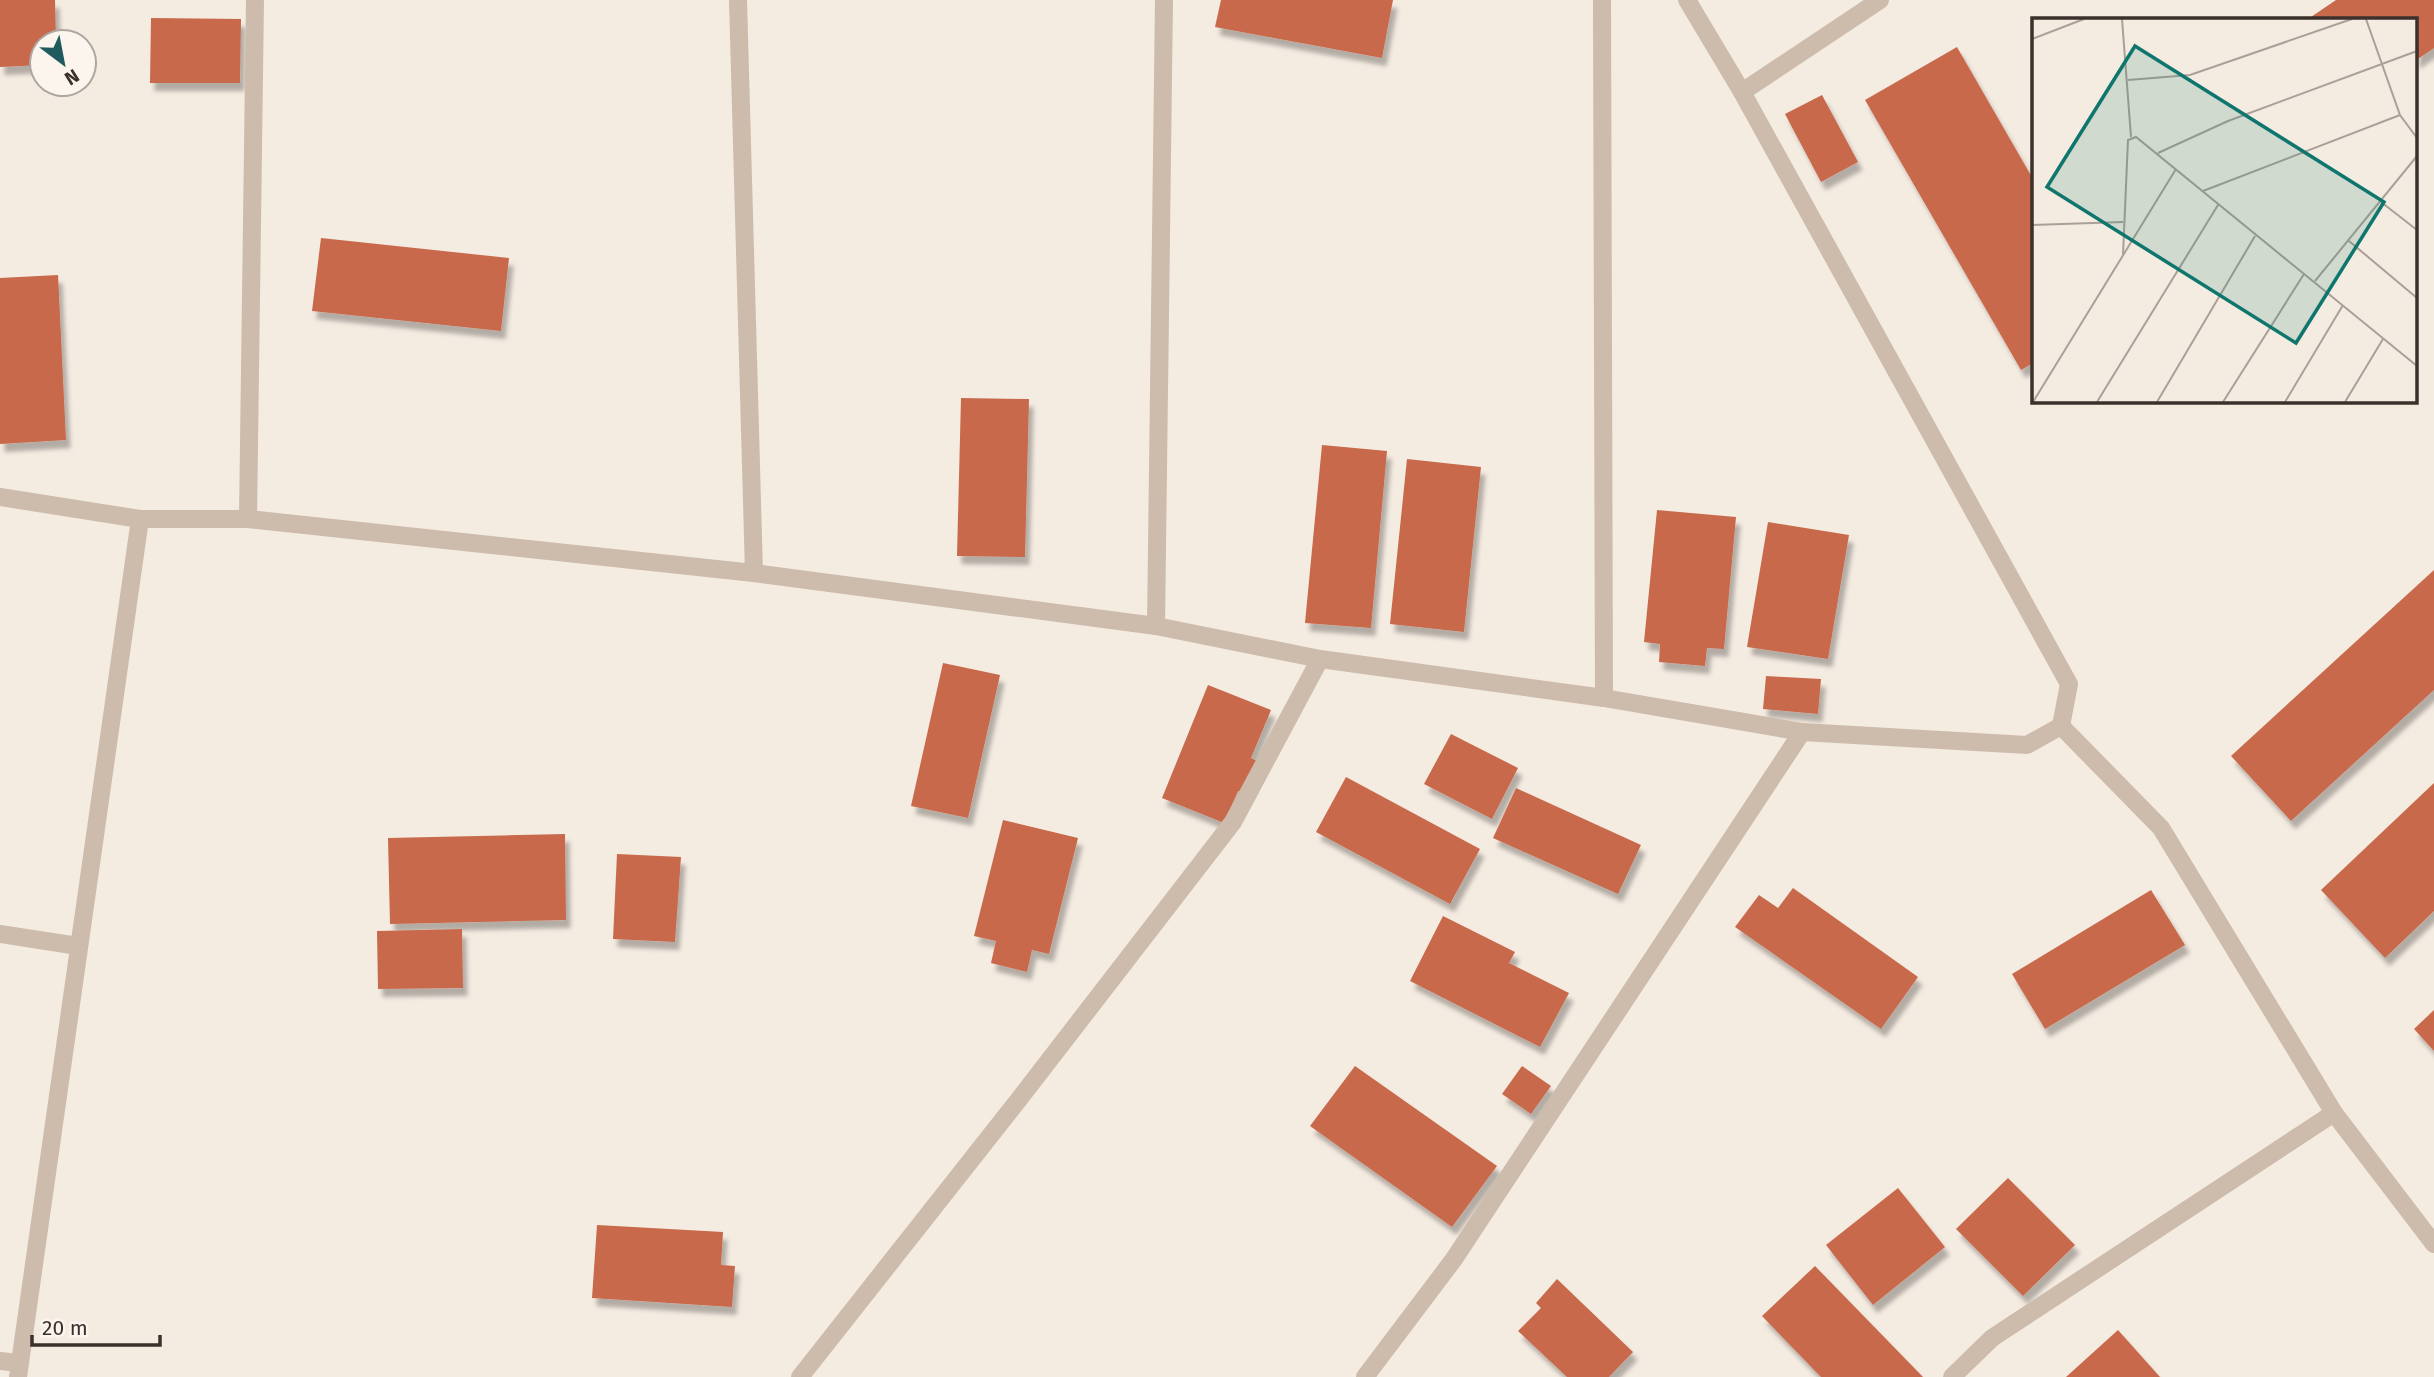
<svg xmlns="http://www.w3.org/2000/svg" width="2434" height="1377" viewBox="0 0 2434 1377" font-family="'Fira Sans',sans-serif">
<defs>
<filter id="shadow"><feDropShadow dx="4.5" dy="8" stdDeviation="2" flood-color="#0004"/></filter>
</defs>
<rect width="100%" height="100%" fill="#f4ebe1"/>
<!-- building -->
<g fill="#c8694b" filter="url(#shadow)">
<path d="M0,0H55L56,42H42V65L0,67Z"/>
<path d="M1221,0H1393L1382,58L1215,27Z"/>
<path d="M2336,0H2434V48L2415,61V19H2308Z"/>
<path d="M151,18L241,19L240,83H150Z"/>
<path d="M1957,47L2033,179V363L2021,370L1865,100Z"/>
<path d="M1822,95L1858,162L1821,182L1785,114Z"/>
<path d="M321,238L509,258L501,331L312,311Z"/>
<path d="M58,275L66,440L0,444V278Z"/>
<path d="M961,398L1029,399L1025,557L957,556Z"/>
<path d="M1322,445L1387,451L1371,628L1305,623Z"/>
<path d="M1407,459L1481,467L1464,632L1390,624Z"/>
<path d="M1657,510L1736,517L1724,649L1707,648L1705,666L1659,662L1660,644L1644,642Z"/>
<path d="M1768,522L1849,535L1828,659L1747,647Z"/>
<path d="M2434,570V690L2291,821L2231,756Z"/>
<path d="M943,663L1000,675L968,818L911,806Z"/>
<path d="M1766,676L1821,679L1818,714L1763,709Z"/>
<path d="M1208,685L1271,710L1251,758L1259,762L1246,794L1238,791L1224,823L1162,798Z"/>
<path d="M1451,734L1518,768L1492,819L1424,784Z"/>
<path d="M1346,777L1480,849L1450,904L1316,832Z"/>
<path d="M2434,783V911L2385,958L2321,890Z"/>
<path d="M1516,788L1641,845L1618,894L1493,838Z"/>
<path d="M1003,820L1078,838L1049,954L1032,950L1027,972L991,963L996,941L974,936Z"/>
<path d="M565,834L566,920L390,924L388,838Z"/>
<path d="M617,854L681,857L675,942L613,939Z"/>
<path d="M1793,888L1918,977L1881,1029L1735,927L1759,895L1778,908Z"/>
<path d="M2151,890L2185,945L2045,1029L2012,974Z"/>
<path d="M1443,916L1515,952L1509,963L1569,993L1540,1047L1410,981Z"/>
<path d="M462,929L463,988L378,989L377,931Z"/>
<path d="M2434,1010V1051L2414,1029Z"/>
<path d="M1355,1066L1497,1166L1452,1227L1310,1126Z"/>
<path d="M1522,1066L1551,1086L1531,1114L1502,1094Z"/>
<path d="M2008,1178L2075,1245L2023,1296L1956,1229Z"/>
<path d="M1898,1188L1945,1247L1873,1305L1826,1245Z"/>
<path d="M597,1225L723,1232L721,1265L735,1266L732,1307L592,1298Z"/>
<path d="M1815,1266L1923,1377H1821L1762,1316Z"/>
<path d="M1557,1279L1633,1352L1609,1377H1567L1518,1331L1541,1308L1536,1303Z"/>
<path d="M2118,1330L2160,1377H2066Z"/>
</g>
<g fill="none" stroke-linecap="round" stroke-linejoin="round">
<!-- street -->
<g stroke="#cdbbac" stroke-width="18">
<path d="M738,0L754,573"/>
<path d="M1602,0L1604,698"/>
<path d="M1742,92L1880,0"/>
<path d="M0,497L140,519H248L754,573L1156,626L1320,659L1604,698L1802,732L2027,745L2061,726L2069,684L1742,92L1687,0"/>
<path d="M248,519L255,0"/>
<path d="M1156,626L1164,0"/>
<path d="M2061,726L2161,828L2334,1113L2434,1244"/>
<path d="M0,934L78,946"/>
<path d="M0,1361L19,1363"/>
<path d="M18,1377L140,519"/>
<path d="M800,1377L1020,1098L1233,822L1320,659"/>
<path d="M1365,1377L1454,1259L1802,732"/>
<path d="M1952,1377L1992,1338L2334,1113"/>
</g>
</g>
<!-- overview -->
<g transform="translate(2032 18)">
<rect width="385" height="385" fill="#f4ebe1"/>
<path fill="none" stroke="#aaa098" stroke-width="2" d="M90,1L99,119M334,1L368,97L385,120M0,21L52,1M96,62L158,57L320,1M126,135L196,103L385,33M171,173L368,97M349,184L385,212M0,207L91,204M317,223L385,280M91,237L96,122L104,119L385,348M283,263L385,138M1,384L144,151M65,384L186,187M125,384L223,218M191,384L272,256M253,384L311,287M313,384L351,321"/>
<path fill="#0f766e" fill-opacity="0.15" stroke="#0f766e" stroke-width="3.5" d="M103,28L352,184L264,325L15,169Z"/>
<rect width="385" height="385" fill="none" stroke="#3b302b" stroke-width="3.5"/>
</g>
<!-- north arrow -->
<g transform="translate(63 63) rotate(148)"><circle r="33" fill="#fbf5ee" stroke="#aea6a0" stroke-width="2"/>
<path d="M0-5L12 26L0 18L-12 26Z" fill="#1f5a5e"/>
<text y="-10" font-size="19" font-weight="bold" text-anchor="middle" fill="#3b302b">N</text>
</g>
<!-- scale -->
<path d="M32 1335v10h128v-10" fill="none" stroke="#3b302b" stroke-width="3.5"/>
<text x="42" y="1335" font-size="21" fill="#3b302b" stroke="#fbf5ee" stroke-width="5" paint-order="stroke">20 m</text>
</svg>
